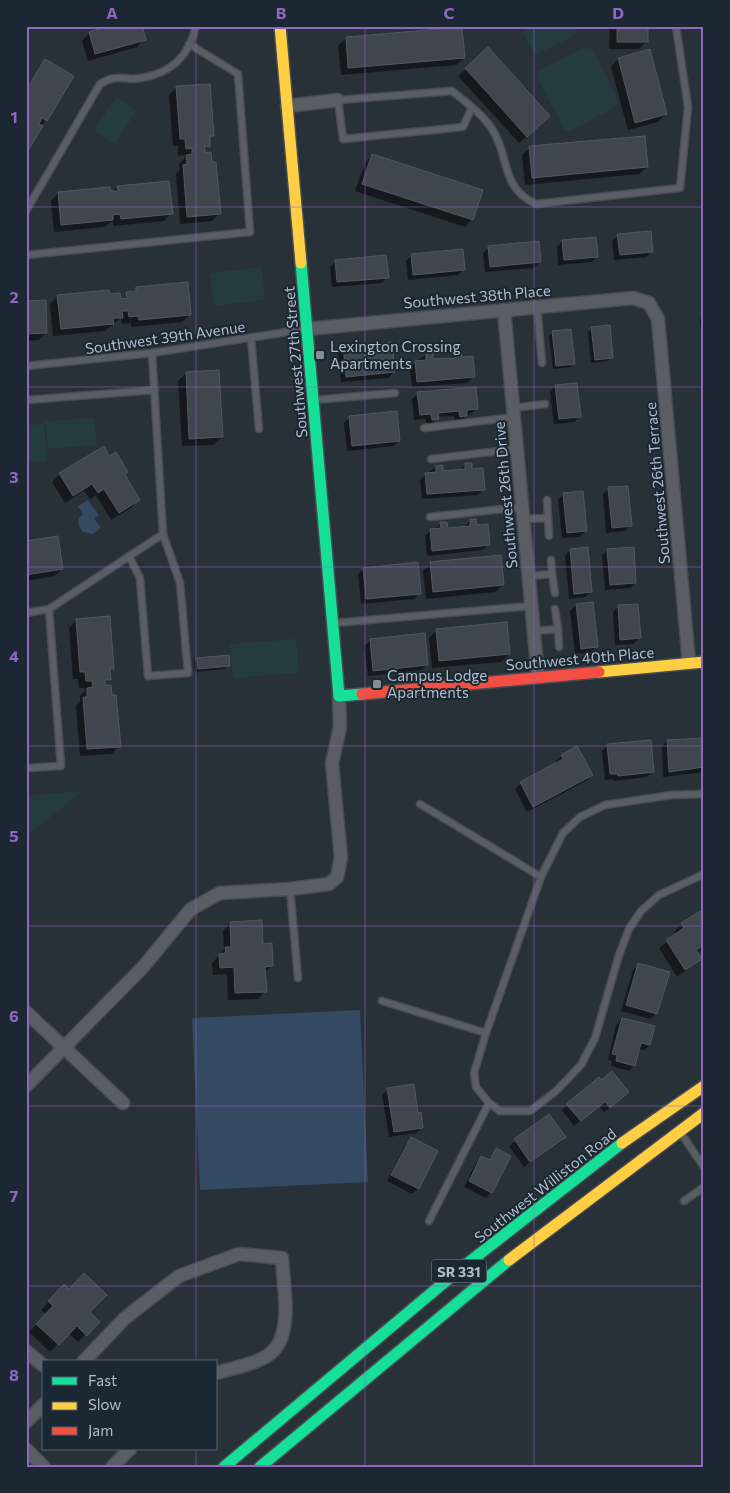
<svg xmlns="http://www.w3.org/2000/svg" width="730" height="1493" viewBox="0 0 730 1493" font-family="Commissioner,sans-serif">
<rect width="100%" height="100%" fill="#283038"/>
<!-- green -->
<g fill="#253c3e">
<path d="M531,26H573L577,34L535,55L522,31Z"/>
<path d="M585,48L592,49L618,101L616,107L569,131L564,129L537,77L539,71Z"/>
<path d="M116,97L137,110L115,144L94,131Z"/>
<path d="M262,267L265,300L214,306L210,273Z"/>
<path d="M94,418L97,445L48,449L45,421Z"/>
<path d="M44,424L47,461L26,462V425Z"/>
<path d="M296,639L299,673L233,678L230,644Z"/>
<path d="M82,791L26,837V796Z"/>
</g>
<!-- water -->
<g fill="#344a62">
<path d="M88,500L99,515L94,518L101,528L93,534L83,532C78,527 76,519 83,514L78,506Z"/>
<path d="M360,1010L368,1182L200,1190L192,1018Z"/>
</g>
<!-- shadow -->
<g fill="#0007">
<path d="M99,26H141L144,39L137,47L88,61L82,41L89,33L100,30Z"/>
<path d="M610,26H647V41L639,49H609Z"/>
<path d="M346,38L464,58L456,65L341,75L338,46Z"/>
<path d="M618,59L666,114L658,122L628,130L611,67Z"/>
<path d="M46,60V120L40,126L26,151V87Z"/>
<path d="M466,69L541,123L519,143L458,76Z"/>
<path d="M176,88L212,135L209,139V146L204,152L219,214L212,221L180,224L176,174L180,170L179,164L185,158V155L178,156V146H173L169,95Z"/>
<path d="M530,148L647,167L639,174L525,185L522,155Z"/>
<path d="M372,155L472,219L465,227L355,191L365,163Z"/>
<path d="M118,187L171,213L164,221L113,226V221L104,227L54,232L51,201L58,193H109Z"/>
<path d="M618,236L652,251L646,257L614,260L612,241Z"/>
<path d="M562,241L597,256L592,262L558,265L557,247Z"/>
<path d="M489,248L540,262L534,268L485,272L483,253Z"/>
<path d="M412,255L464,269L458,275L408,280L406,261Z"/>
<path d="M336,262L387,277L382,283L332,287L330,267Z"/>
<path d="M137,288L190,315L182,322L131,327V323L122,324L121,318L105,331L53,336L50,304L58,296L108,295L120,301Z"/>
<path d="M26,302L46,333L39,340L26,341Z"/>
<path d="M703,316L704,348H702L700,319Z"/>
<path d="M592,328L612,357L608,361L591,363L588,332Z"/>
<path d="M553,332L573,364L570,367L553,369L549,336Z"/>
<path d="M344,348L394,372L388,378L341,382L338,353Z"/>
<path d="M455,352L473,377L468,383L412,387L410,368L416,362L426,355L432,361L450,359Z"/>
<path d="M186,373L222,437L214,445L182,446L178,381Z"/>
<path d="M704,374V399H703L702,375Z"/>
<path d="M556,386L580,416L574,422L554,424L550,392Z"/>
<path d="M418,394L477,409L460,421L455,422L454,416L437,417L432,424L426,425V419L414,420L412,399Z"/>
<path d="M350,417L399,441L393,446L347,451L344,423Z"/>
<path d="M465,464L484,489L478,495L422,499L420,480L426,474L436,467L442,473L460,470Z"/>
<path d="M60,474L123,475L139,500L131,508L111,520L96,495L90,499L84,491L65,503L52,482Z"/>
<path d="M609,489L630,526L625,531L606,533L603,494Z"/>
<path d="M564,494L586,531L580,537L562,538L558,500Z"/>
<path d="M470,520L488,545L483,550L427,556L425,536L430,531L441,524L447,529L465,527Z"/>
<path d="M26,543L62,569L54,576L26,581Z"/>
<path d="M570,550L591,592L585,597L569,599L565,556Z"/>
<path d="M608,550L635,583L630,588L605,590L602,555Z"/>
<path d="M431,564L503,585L495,592L426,599L423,571Z"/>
<path d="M363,569L420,593L414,599L361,604L358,574Z"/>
<path d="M591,603L596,646L591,652L575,654L570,611L576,605Z"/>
<path d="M618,607L639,638L634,644L615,645L613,612Z"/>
<path d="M77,620L113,668L109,672V679L104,684L119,746L112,754L80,756L76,706L80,702V696L85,691V688H79L78,679H73L69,628Z"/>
<path d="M437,630L509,654L501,662L432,668L429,638Z"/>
<path d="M424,635L427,665L421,670L368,676L364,646L370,641Z"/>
<path d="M198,659L228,666L225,669L195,672L194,662Z"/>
<path d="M704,739V772L663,777L662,746L667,741Z"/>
<path d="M608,745L652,772L647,777L613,781V779L605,780L602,751Z"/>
<path d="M561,756L592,775L586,781L527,812L515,789L521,783L557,764L556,761Z"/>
<path d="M704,910V956L700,950L696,952L701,959L677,977L659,948L676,935L674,932L682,924Z"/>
<path d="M230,923L262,945L272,966L264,973L265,991L258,999L228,1000L227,974L213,975L212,963L224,950L223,931Z"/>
<path d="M638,965L656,1014L650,1019L621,1011L633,970Z"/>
<path d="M622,1019L649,1045L644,1050L638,1049L634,1065L629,1071L611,1066L612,1061L608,1060L616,1025Z"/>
<path d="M388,1089L422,1128L416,1133L389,1137L382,1095Z"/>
<path d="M622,1098L604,1112L599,1106L574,1126L562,1110L567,1105Z"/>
<path d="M549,1115L564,1137L524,1167L509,1146Z"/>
<path d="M411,1139L418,1188L412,1194L387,1181L406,1144Z"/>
<path d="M496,1150L491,1192L486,1198L464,1187L476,1163L481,1158L488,1161Z"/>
<path d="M56,1294L88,1312L98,1322L78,1342L68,1333L50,1352L29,1332L46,1314L41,1310Z"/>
</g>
<!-- building -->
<g fill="#40464e" stroke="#50585f">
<path d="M109,26H142L146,40L95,54L89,32Z"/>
<rect x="617" y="26" width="31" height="16"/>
<path d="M462,27L465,58L348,68L346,37Z"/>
<path d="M488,47L550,116L527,137L465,68Z"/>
<path d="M650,49L667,114L635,123L618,58Z"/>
<path d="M45,59L74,76L47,121L42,118L39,124L43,126L26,154V90Z"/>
<path d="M210,84L214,136H210V147H205V153L211,152L212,162H216L221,214L187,217L183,165L187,164L186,155L192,154V148L186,149L185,139H180L176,86Z"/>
<path d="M645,136L648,167L532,178L529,146Z"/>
<path d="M372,154L483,190L473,220L362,184Z"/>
<path d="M169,181L173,214L121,219L120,214L113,215V220L61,225L58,192L110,187L111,191H118L117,186Z"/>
<path d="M651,231L653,252L620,255L617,234Z"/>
<path d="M596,237L598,257L564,260L562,240Z"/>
<path d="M539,241L541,262L490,267L488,246Z"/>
<path d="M463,249L465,270L413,275L411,254Z"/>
<path d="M386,255L389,278L337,282L335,260Z"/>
<path d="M188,282L191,315L139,320L138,316L129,317L128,311H122L123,318H113L114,324L61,329L57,295L109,290V294L120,293L121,299L127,298L126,292L136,291V287Z"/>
<path d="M46,300L47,333L26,334V301Z"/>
<path d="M610,325L613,358L595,360L591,327Z"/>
<path d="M571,329L575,364L556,366L552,331Z"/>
<path d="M392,342L395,372L346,377L343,346Z"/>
<path d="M455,351H461L462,357L473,356L475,377L417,382L415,361L426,360V354L433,353V359L455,358Z"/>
<path d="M219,370L223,437L189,439L186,372Z"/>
<path d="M577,383L581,417L559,419L555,385Z"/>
<path d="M476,387L478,409L467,410V416L460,417L459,411L438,413L439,419L432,420L431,414L420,415L417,392Z"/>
<path d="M397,411L400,441L352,446L349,416Z"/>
<path d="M104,446L109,456L116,452L128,472L125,475L140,500L119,513L104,489L98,493L92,484L73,496L59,473Z"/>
<path d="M465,463H472V469L483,468L485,490L427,494L425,473L436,472V466L443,465V471L465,469Z"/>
<path d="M628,486L632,526L612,528L608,487Z"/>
<path d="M583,491L587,531L567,533L563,493Z"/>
<path d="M470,519H476L477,525L488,524L490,545L432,551L430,529L441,528L440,522H447L448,528L470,526Z"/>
<path d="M58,536L63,569L26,575V541Z"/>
<path d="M588,547L592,592L574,594L570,549Z"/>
<path d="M634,547L636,583L610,585L607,549Z"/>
<path d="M501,555L504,585L433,592L430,562Z"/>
<path d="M418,562L421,594L366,599L363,568Z"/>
<path d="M593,602L598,647L581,649L576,604Z"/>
<path d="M638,604L641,638L620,640L618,605Z"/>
<path d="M110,616L114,669H110L111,680H105V685H111L112,695H116L121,747L87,749L83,697H87V688L93,687L92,681H86L85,672H80L76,619Z"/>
<path d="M507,622L510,654L439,661L436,629Z"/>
<path d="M425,633L428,665L373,671L370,639Z"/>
<path d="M229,655L230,666L198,669L197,658Z"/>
<path d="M704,738V767L669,772L667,740Z"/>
<path d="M651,740L654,772L618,776V774H610L607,744Z"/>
<path d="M577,746L593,775L533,807L520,782L563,759L561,755Z"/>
<path d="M704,909V945L696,950L702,959L685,970L666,940L684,928L681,923Z"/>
<path d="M262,920L263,944L272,943L273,966L265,967L267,992L235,993L234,967L220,968L219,954L226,953L225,947H231L230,922Z"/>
<path d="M638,963L670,972L657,1014L626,1005Z"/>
<path d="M622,1018L655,1026L650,1045L641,1043L635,1066L616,1061L617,1055L612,1054Z"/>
<path d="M612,1071L629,1092L610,1108L605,1102L581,1121L566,1104L599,1077L601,1080Z"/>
<path d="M414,1084L418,1113L421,1112L423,1128L394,1132L387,1088Z"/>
<path d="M549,1114L566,1137L530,1162L514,1139Z"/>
<path d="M411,1137L438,1151L419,1189L391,1175Z"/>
<path d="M496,1148L511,1156L492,1193L469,1181L481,1156L490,1160Z"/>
<path d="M84,1273L107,1295L90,1312L100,1322L87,1336L77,1326L59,1345L36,1324L53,1306L48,1301L64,1284L69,1289Z"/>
</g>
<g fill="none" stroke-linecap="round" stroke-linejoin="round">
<defs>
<g id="lane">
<path d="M472,107L463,127L343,139L338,100L452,91C466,102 482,114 492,129C510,156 500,188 536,204L680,188L688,107L676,26"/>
<path d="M26,211L100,84C117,73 124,81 141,78C172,73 189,56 196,26"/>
<path d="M26,255L250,232L238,74L189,44"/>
<path d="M537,307L542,363"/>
<path d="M251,338L259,429"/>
<path d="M26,366L152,353L306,329"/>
<path d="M26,400L155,390"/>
<path d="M314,400L395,393"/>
<path d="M513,408L545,404"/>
<path d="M424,428L514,417"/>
<path d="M431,459L517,449"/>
<path d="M547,500L548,518"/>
<path d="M430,517L522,507"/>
<path d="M523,519L548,518L549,536"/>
<path d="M129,556L140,578L148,676L188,673L180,583L163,534L152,353"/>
<path d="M552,574L555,593"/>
<path d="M528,576L552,574L551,560"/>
<path d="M26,613L49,609L163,534"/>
<path d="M334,623L531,606"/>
<path d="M558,629L559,647"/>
<path d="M533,631L558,629L555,609"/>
<path d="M26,768L61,766L49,609"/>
<path d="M704,794L671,795L605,805L580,817L563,833L541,877L486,1033L474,1073L476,1087L489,1103L500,1111H530L556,1091L581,1065L595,1038L619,955L629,929L641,911L659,895L704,874"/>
<path d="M420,804L541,877"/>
<path d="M290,889L298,978"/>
<path d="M382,1001L486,1033"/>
<path d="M682,1135L704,1167"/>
<path d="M684,1201L704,1187"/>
<path d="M429,1221L489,1103"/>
</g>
<g id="street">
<path d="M287,106L338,100"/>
<path d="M504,310L538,677"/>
<path d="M307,329L633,298L649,303L658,319L689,663"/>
<path d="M26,1012L123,1103"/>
<path d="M26,1086L143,967L191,909L220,893L290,889L329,884L337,877L341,858L332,763L340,727L339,696"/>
<path d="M26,1351L44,1366"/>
<path d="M83,1362L125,1318L179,1276L239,1254L282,1258C283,1284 293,1330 274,1350C263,1363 233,1368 216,1373"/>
<path d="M26,1422L44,1404"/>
<path d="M26,1449L44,1467"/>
<path d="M112,1467L130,1449"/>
</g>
<g id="fast">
<path d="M301,263L339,696L362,694"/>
<path d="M224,1467L459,1270L622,1143"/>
<path d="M260,1467L509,1260"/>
</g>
<g id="slow">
<path d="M280,26L301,263"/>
<path d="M599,672L704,662"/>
<path d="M622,1143L704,1086"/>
<path d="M509,1260L704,1113"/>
</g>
<path id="jam" d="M362,694L599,672"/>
</defs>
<!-- lane casing -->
<use href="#lane" stroke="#474c52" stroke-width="9"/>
<!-- street casing -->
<use href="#street" stroke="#474c52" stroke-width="15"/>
<!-- fast casing -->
<use href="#fast" stroke="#474c52" stroke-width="14"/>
<!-- slow casing -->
<use href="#slow" stroke="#474c52" stroke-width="14"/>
<!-- jam casing -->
<use href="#jam" stroke="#474c52" stroke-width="14"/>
<!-- lane -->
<use href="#lane" stroke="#595e65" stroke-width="6"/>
<!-- street -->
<use href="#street" stroke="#595e65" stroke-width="12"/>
<!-- fast -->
<use href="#fast" stroke="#16e098" stroke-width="11"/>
<!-- slow -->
<use href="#slow" stroke="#ffcf43" stroke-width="11"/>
<!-- jam -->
<use href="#jam" stroke="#f24e42" stroke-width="11"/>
</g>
<!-- grid -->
<path fill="none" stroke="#9166c3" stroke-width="1" stroke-opacity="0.55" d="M196,26V1362M365,26V1467M534,26V1467M26,207H704M26,387H704M26,567H704M26,746H704M26,926H704M26,1106H704M26,1286H704M196,1449V1467"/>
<!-- markers -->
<g fill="#828c96" stroke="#1b2733" stroke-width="2">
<rect x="315" y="350" width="10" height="10" rx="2.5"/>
<rect x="372" y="679" width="10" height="10" rx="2.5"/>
</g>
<g text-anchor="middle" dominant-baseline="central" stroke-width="4" stroke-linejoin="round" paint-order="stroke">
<!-- shield labels -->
<rect fill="#1b2733" stroke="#85909c" stroke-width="1" x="431.5" y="1259.5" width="55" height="23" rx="4"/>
<g font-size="14" font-weight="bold" fill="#b2bdc9">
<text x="459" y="1271">SR 331</text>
</g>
<!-- street labels -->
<g font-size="15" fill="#b2bdc9" stroke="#1b2733">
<text transform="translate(477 296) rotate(-5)">Southwest 38th Place</text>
<text transform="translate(165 337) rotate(-8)">Southwest 39th Avenue</text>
<text transform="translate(295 362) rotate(-95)">Southwest 27th Street</text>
<text transform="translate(657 483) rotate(-95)">Southwest 26th Terrace</text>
<text transform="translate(505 495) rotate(-95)">Southwest 26th Drive</text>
<text transform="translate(580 658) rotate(-5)">Southwest 40th Place</text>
<text transform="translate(545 1185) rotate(-38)">Southwest Williston Road</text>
</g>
<!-- poi labels -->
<g font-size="15" fill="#b2bdc9" stroke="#1b2733" text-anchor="start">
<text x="330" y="346">Lexington Crossing<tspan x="330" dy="17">Apartments</tspan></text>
<text x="387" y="675">Campus Lodge<tspan x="387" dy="17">Apartments</tspan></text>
</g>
</g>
<!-- border -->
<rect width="730" height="1493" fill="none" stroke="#1b2733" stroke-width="55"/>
<!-- legend -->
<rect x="42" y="1360" width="175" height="90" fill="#1b2733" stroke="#57636f"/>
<rect x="52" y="1377" width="25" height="8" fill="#16e098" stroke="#57636f"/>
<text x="88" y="1386" font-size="15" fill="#b2bdc9">Fast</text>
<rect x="52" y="1402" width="25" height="8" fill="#ffcf43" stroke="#57636f"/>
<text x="88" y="1410" font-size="15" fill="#b2bdc9">Slow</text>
<rect x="52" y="1427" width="25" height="8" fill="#f24e42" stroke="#57636f"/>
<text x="88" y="1436" font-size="15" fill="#b2bdc9">Jam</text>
<rect x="28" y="28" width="674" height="1438" fill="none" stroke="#9166c3" stroke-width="2"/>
<g font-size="16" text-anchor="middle" font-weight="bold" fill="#9166c3">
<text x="112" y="19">A</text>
<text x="281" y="19">B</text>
<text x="449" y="19">C</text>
<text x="618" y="19">D</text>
<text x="14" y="123">1</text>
<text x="14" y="303">2</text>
<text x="14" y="483">3</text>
<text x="14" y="662">4</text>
<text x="14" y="842">5</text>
<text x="14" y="1022">6</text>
<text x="14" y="1202">7</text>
<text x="14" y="1381">8</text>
</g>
</svg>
